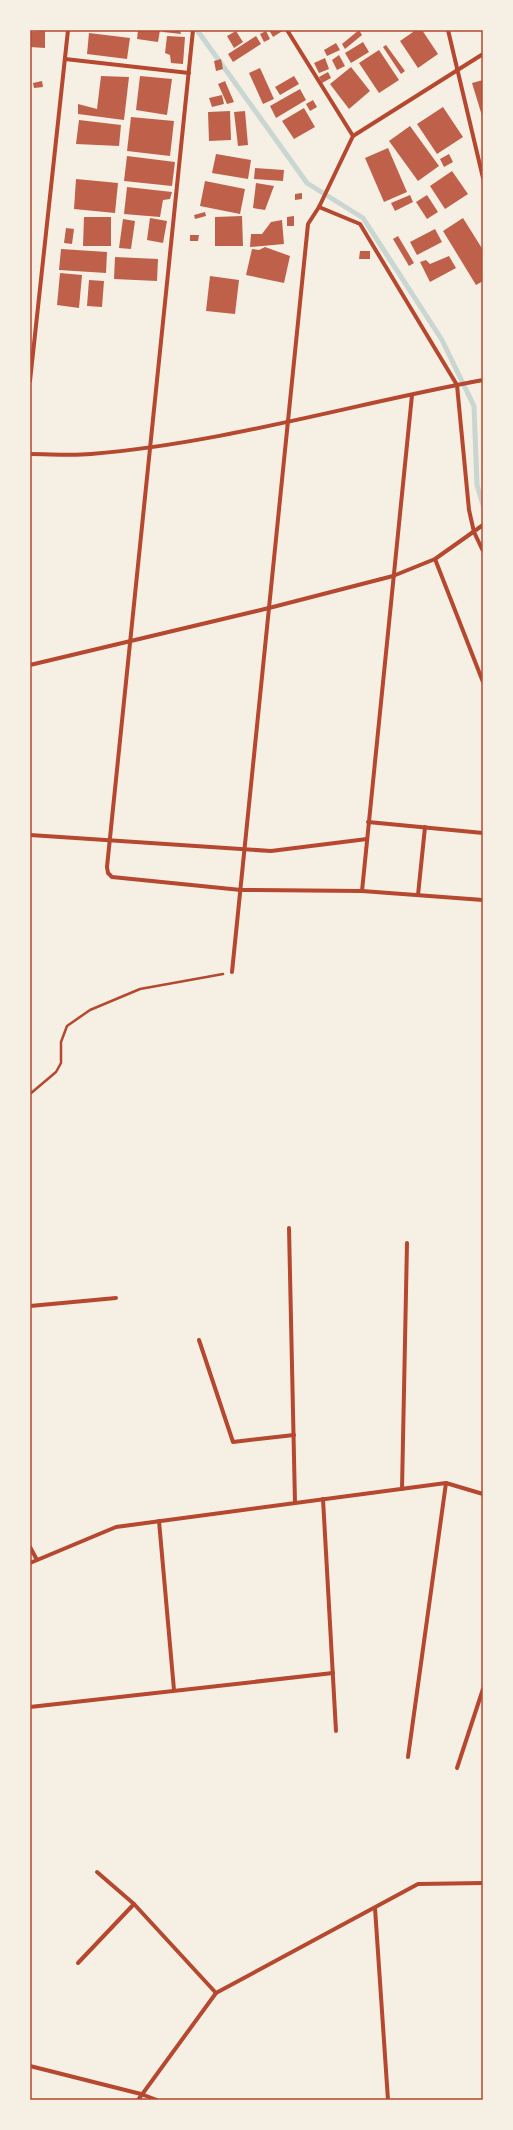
<svg xmlns="http://www.w3.org/2000/svg" width="513" height="2130" viewBox="0 0 513 2130" font-family="'PT Sans',sans-serif">
<rect width="100%" height="100%" fill="#f6efe4"/>
<g fill="none" stroke-linecap="round" stroke-linejoin="round">
<!-- stream -->
<path stroke="#c9d6d2" stroke-width="5" d="M197,30L307,183L363,218L442,340L474,406L477,485L483,505"/>
</g>
<!-- building -->
<g fill="#bf614a">
<path d="M138,30H160L158,42L137,39Z"/>
<path d="M163,30H180L181,34L163,32Z"/>
<path d="M269,30H284L273,37Z"/>
<path d="M359,30L362,35L345,49L342,44Z"/>
<path d="M416,30H422L438,54L418,68L400,41Z"/>
<path d="M45,31V48L30,47V32Z"/>
<path d="M236,31L243,42L234,48L227,36Z"/>
<path d="M266,31L270,39L264,42L260,34Z"/>
<path d="M89,33L130,38L127,59L87,54Z"/>
<path d="M167,36L185,37L183,64L171,63L170,55L165,53Z"/>
<path d="M256,36L261,44L233,62L228,54Z"/>
<path d="M363,42L369,52L351,63L345,53Z"/>
<path d="M336,43L340,50L327,56L324,50Z"/>
<path d="M386,45L405,71L401,74L383,47Z"/>
<path d="M379,50L399,80L379,93L359,63Z"/>
<path d="M339,55L345,66L337,70L332,60Z"/>
<path d="M325,58L329,69L319,73L314,63Z"/>
<path d="M221,59L223,69L216,71L214,61Z"/>
<path d="M351,67L370,91L349,109L330,84Z"/>
<path d="M260,68L274,99L263,104L249,73Z"/>
<path d="M328,72L331,78L322,83L319,77Z"/>
<path d="M101,76L129,77L124,120L78,114V104L97,109Z"/>
<path d="M140,76L172,79L167,115L136,110Z"/>
<path d="M294,76L299,84L280,95L275,87Z"/>
<path d="M483,80V119L472,83Z"/>
<path d="M42,81L43,87L34,88L33,83Z"/>
<path d="M225,81L234,102L227,104L218,84Z"/>
<path d="M300,89L306,100L276,118L270,106Z"/>
<path d="M222,95L224,104L212,107L209,98Z"/>
<path d="M313,100L317,107L310,111L306,104Z"/>
<path d="M443,107L463,137L437,154L417,124Z"/>
<path d="M304,108L315,127L294,139L282,121Z"/>
<path d="M230,111L231,140L209,141L208,112Z"/>
<path d="M245,111L248,145L238,146L234,112Z"/>
<path d="M131,117L174,121L170,156L127,151Z"/>
<path d="M79,120L121,125L119,146L76,144Z"/>
<path d="M410,126L439,166L418,181L389,141Z"/>
<path d="M388,148L407,192L384,202L365,158Z"/>
<path d="M216,154L251,160L248,179L212,173Z"/>
<path d="M449,154L453,162L444,167L440,159Z"/>
<path d="M127,156L175,162L172,186L124,181Z"/>
<path d="M255,168L284,170L283,181L254,179Z"/>
<path d="M452,171L468,194L445,209L430,186Z"/>
<path d="M76,179L118,183L115,213L74,209Z"/>
<path d="M205,181L245,189L240,214L200,206Z"/>
<path d="M256,183L274,186L265,210L253,208Z"/>
<path d="M127,187L172,192L170,199L163,200L160,217L124,214Z"/>
<path d="M302,193V199L295,200V194Z"/>
<path d="M410,195L413,202L395,211L391,203Z"/>
<path d="M427,195L438,212L427,219L416,202Z"/>
<path d="M205,212L206,216L195,219L194,215Z"/>
<path d="M242,216L243,246H215V217Z"/>
<path d="M294,216V226H287V217Z"/>
<path d="M84,217H111V246H83Z"/>
<path d="M150,218L167,221L163,243L147,240Z"/>
<path d="M463,218L483,250V281L476,285L443,231Z"/>
<path d="M123,219L135,221L131,249L119,248Z"/>
<path d="M282,220L284,244L250,247L251,234H262L271,222Z"/>
<path d="M66,228L74,229L72,244L64,243Z"/>
<path d="M435,229L442,242L417,255L410,242Z"/>
<path d="M190,235H199L198,241H190Z"/>
<path d="M398,236L414,263L409,266L393,239Z"/>
<path d="M265,247L290,256L284,283L246,275L252,249L259,250Z"/>
<path d="M61,249L107,252L106,273L59,270Z"/>
<path d="M360,251H370V259H359Z"/>
<path d="M449,256L456,268L430,282L420,262L426,260L430,264Z"/>
<path d="M115,257L158,259L157,281L114,279Z"/>
<path d="M60,273L82,275L79,308L57,305Z"/>
<path d="M210,276L239,280L235,314L206,311Z"/>
<path d="M89,280L104,281L102,307L87,306Z"/>
</g>
<g fill="none" stroke-linecap="round" stroke-linejoin="round">
<!-- path -->
<path stroke="#b5482f" stroke-width="2.5" d="M30,1094L56,1072L61,1063V1042L67,1026L90,1010L140,989L223,974"/>
<!-- minor -->
<g stroke="#b5482f" stroke-width="4">
<path d="M193,30L107,867L108,873L112,877L241,890L362,891L483,900"/>
<path d="M287,30L353,136"/>
<path d="M448,30L483,178"/>
<path d="M65,59L189,73"/>
<path d="M319,207L360,224L457,385L469,510L474,532L483,551"/>
<path d="M30,381L68,30"/>
<path d="M30,454C50,454 71,456 91,454C224,443 352,404 483,380"/>
<path d="M435,559L483,682"/>
<path d="M30,665L269,608L393,576L435,559L483,525"/>
<path d="M368,822L483,833"/>
<path d="M30,835L271,851L367,839"/>
<path d="M362,891L412,395"/>
<path d="M418,895L425,827"/>
<path d="M232,972L308,224L319,207L353,136L483,54"/>
<path d="M289,1228L295,1503"/>
<path d="M30,1306L116,1298"/>
<path d="M199,1340L233,1442L294,1435"/>
<path d="M402,1489L407,1243"/>
<path d="M323,1499L336,1731"/>
<path d="M159,1521L174,1690"/>
<path d="M30,1547L37,1560"/>
<path d="M30,1563L116,1527L446,1483L483,1494"/>
<path d="M30,1707L333,1673"/>
<path d="M408,1757L446,1483"/>
<path d="M457,1768L483,1689"/>
<path d="M97,1872L134,1904L216,1993"/>
<path d="M375,1908L388,2100"/>
<path d="M78,1963L134,1904"/>
<path d="M30,2066L141,2094L157,2100"/>
<path d="M138,2100L216,1993L418,1884L483,1883"/>
</g>
</g>
<!-- border -->
<rect width="513" height="2130" fill="none" stroke="#f6efe4" stroke-width="62"/>
<rect x="31" y="31" width="451" height="2068" fill="none" stroke="#b5482f" stroke-width="1.5"/>
</svg>
